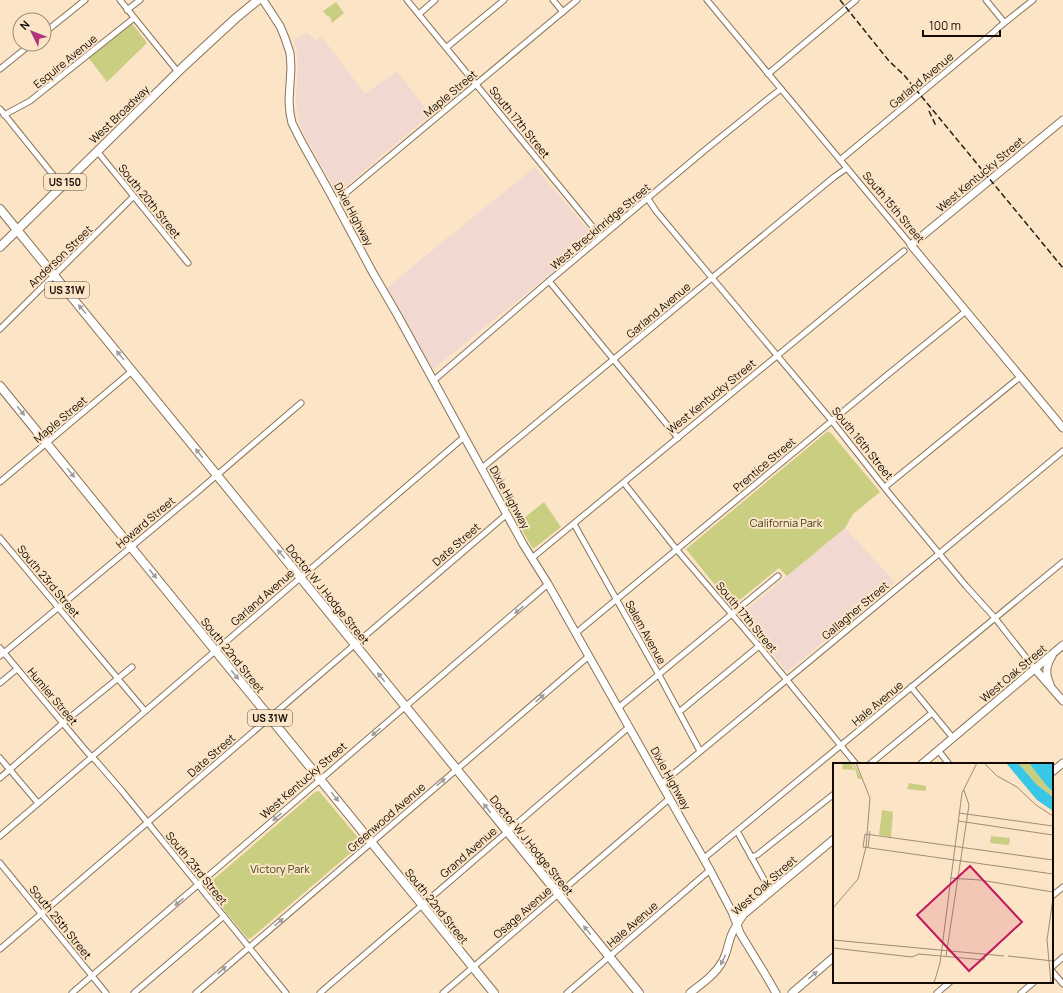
<svg xmlns="http://www.w3.org/2000/svg" width="1063" height="993" viewBox="0 0 1063 993" font-family="Manrope,sans-serif">
<rect width="100%" height="100%" fill="#fce4c6"/>
<!-- commercial -->
<path fill="#f1d8d0" d="M535,167L595,238L433,369L386,289L435,248Z"/>
<!-- education -->
<g fill="#f1d8d1">
<path d="M307,32L315,41L321,36L365,94L397,71L430,115L337,193L305,136L300,125L297,111L296,98L298,67L297,52L294,40L301,36Z"/>
<path d="M845,528L895,582L787,672L740,615Z"/>
</g>
<!-- green -->
<g fill="#cace81">
<path d="M336,2L344,13L332,23L330,17L326,15L323,11Z"/>
<path d="M131,22L147,43L107,82L88,57Z"/>
<path d="M828,431L831,433L880,492L853,514L845,528L787,576L779,568L732,606L686,549Z"/>
<path d="M544,502L561,527L533,549L518,523Z"/>
<path d="M319,791L360,840V845L251,938L248,939L206,888V886L315,792Z"/>
</g>
<g fill="none" stroke-linecap="round" stroke-linejoin="round">
<defs>
<g id="street">
<path d="M120,0L178,72"/>
<path d="M407,0L601,237"/>
<path d="M553,0L563,12"/>
<path d="M707,0L911,245"/>
<path d="M986,0L1004,22"/>
<path d="M127,10L140,0"/>
<path d="M419,14L435,0"/>
<path d="M44,33L85,0"/>
<path d="M447,47L504,0"/>
<path d="M0,69L31,44"/>
<path d="M768,74L856,0"/>
<path d="M0,109L62,186"/>
<path d="M4,115L30,101L134,18"/>
<path d="M97,151L188,263"/>
<path d="M840,160L994,32L998,28L1033,0"/>
<path d="M648,199L656,211L832,421L888,492L966,586L995,618L1035,669"/>
<path d="M335,202L577,0"/>
<path d="M549,281L678,438"/>
<path d="M0,329L133,197"/>
<path d="M433,381L549,281L705,150L768,99L781,89"/>
<path d="M482,468L834,177L847,168"/>
<path d="M0,482L132,371"/>
<path d="M624,483L677,550L759,646L856,764"/>
<path d="M885,487L1020,377"/>
<path d="M574,524L659,675L700,751"/>
<path d="M0,538L145,711"/>
<path d="M532,558L904,251"/>
<path d="M576,633L886,376L966,311"/>
<path d="M0,648L87,752L97,762L122,791L286,993"/>
<path d="M0,656L196,493L301,403"/>
<path d="M0,683L17,669"/>
<path d="M911,687L953,738"/>
<path d="M618,708L778,576"/>
<path d="M679,712L759,646"/>
<path d="M938,750L949,764"/>
<path d="M0,758L38,803"/>
<path d="M870,764L932,713"/>
<path d="M0,778L63,723L132,667"/>
<path d="M661,784L1063,451"/>
<path d="M737,831L771,892"/>
<path d="M0,836L464,437"/>
<path d="M751,857L757,855L834,794"/>
<path d="M703,859L1063,562"/>
<path d="M0,863L106,993"/>
<path d="M1052,896L1063,887"/>
<path d="M0,949L507,514"/>
<path d="M1052,967L1063,957"/>
<path d="M1052,971L1063,984"/>
<path d="M72,993L548,584"/>
<path d="M134,993L224,916"/>
<path d="M196,993L589,656"/>
<path d="M320,993L629,727"/>
<path d="M443,993L669,799"/>
<path d="M567,993L710,870"/>
<path d="M937,993L950,982"/>
<path d="M1021,993L1034,982"/>
</g>
<g id="secondary">
<path d="M263,0L280,26L285,38L290,53L291,67L289,101L290,113L292,123L301,141L329,191L373,273L398,316L523,544L548,584L710,870L732,912L740,933L765,974L776,993"/>
<path d="M1063,120L911,245L1063,428"/>
<path d="M1035,669L1063,701"/>
<path d="M1050,684C1045,674 1046,666 1052,656"/>
<path d="M922,764L1063,645"/>
<path d="M1052,772L1063,763"/>
<path d="M690,993C701,984 715,975 722,962C727,954 728,944 731,936C734,928 739,921 744,914L834,839"/>
<path d="M792,993L834,957"/>
</g>
<g id="primary">
<path d="M0,209L639,993"/>
<path d="M0,247L184,66L236,18L258,0"/>
<path d="M0,386L494,993"/>
</g>
</defs>
<!-- street casing -->
<use href="#street" stroke="#897459" stroke-width="7"/>
<!-- secondary casing -->
<use href="#secondary" stroke="#897459" stroke-width="9"/>
<!-- primary casing -->
<use href="#primary" stroke="#897459" stroke-width="10"/>
<!-- street -->
<use href="#street" stroke="#fff" stroke-width="5"/>
<!-- secondary -->
<use href="#secondary" stroke="#fff" stroke-width="7"/>
<!-- primary -->
<use href="#primary" stroke="#fff" stroke-width="8"/>
<!-- rail -->
<g stroke="#2a2117" stroke-width="1.5" stroke-dasharray="6 3" stroke-linecap="butt">
<path d="M840,0L889,61L904,75L922,97L1063,268"/>
<path d="M929,111L936,126"/>
</g>
</g>
<!-- one-way arrows -->
<defs><path id="oneway-solid" d="M-6-.8H1V-3.2L6.5 0L1 3.2V.8H-6Z"/></defs>
<g fill="#a19d9a">
<use href="#oneway-solid" transform="translate(82 309) rotate(-130)"/>
<use href="#oneway-solid" transform="translate(120 355) rotate(-129)"/>
<use href="#oneway-solid" transform="translate(21 411) rotate(51)"/>
<use href="#oneway-solid" transform="translate(199 453) rotate(-129)"/>
<use href="#oneway-solid" transform="translate(71 473) rotate(51)"/>
<use href="#oneway-solid" transform="translate(281 554) rotate(-130)"/>
<use href="#oneway-solid" transform="translate(153 574) rotate(51)"/>
<use href="#oneway-solid" transform="translate(519 610) rotate(139)"/>
<use href="#oneway-solid" transform="translate(235 675) rotate(51)"/>
<use href="#oneway-solid" transform="translate(381 677) rotate(-129)"/>
<use href="#oneway-solid" transform="translate(540 698) rotate(-41)"/>
<use href="#oneway-solid" transform="translate(376 732) rotate(139)"/>
<use href="#oneway-solid" transform="translate(441 782) rotate(-41)"/>
<use href="#oneway-solid" transform="translate(335 797) rotate(51)"/>
<use href="#oneway-solid" transform="translate(487 808) rotate(-129)"/>
<use href="#oneway-solid" transform="translate(277 817) rotate(139)"/>
<use href="#oneway-solid" transform="translate(179 902) rotate(139)"/>
<use href="#oneway-solid" transform="translate(279 922) rotate(-41)"/>
<use href="#oneway-solid" transform="translate(587 930) rotate(-129)"/>
<use href="#oneway-solid" transform="translate(723 960) rotate(116)"/>
<use href="#oneway-solid" transform="translate(222 970) rotate(-41)"/>
<use href="#oneway-solid" transform="translate(813 975) rotate(-40)"/>
</g>
<g text-anchor="middle" dominant-baseline="central" stroke-width="4" stroke-linejoin="round" paint-order="stroke">
<!-- shield labels -->
<g fill="#fce4c6" stroke="#594c3e" stroke-width="1">
<rect x="44" y="174" width="42" height="16" rx="3"/>
<rect x="45" y="282" width="44" height="16" rx="3"/>
<rect x="248" y="710" width="44" height="16" rx="3"/>
</g>
<g font-size="10" font-weight="bold" fill="#130b03">
<text x="65" y="182">US 150</text>
<text x="67" y="290">US 31W</text>
<text x="270" y="718">US 31W</text>
</g>
<!-- street labels -->
<g font-size="11" fill="#130b03" stroke="#fce4c6">
<text transform="translate(65 61) rotate(-39)">Esquire Avenue</text>
<text transform="translate(921 80) rotate(-40)">Garland Avenue</text>
<text transform="translate(450 93) rotate(-40)">Maple Street</text>
<text transform="translate(119 114) rotate(-44)">West Broadway</text>
<text transform="translate(520 122) rotate(51)">South 17th Street</text>
<text transform="translate(980 174) rotate(-40)">West Kentucky Street</text>
<text transform="translate(150 201) rotate(51)">South 20th Street</text>
<text transform="translate(894 207) rotate(50)">South 15th Street</text>
<text transform="translate(354 214) rotate(62)">Dixie Highway</text>
<text transform="translate(600 226) rotate(-40)">West Breckinridge Street</text>
<text transform="translate(60 256) rotate(-44)">Anderson Street</text>
<text transform="translate(658 310) rotate(-40)">Garland Avenue</text>
<text transform="translate(711 396) rotate(-39)">West Kentucky Street</text>
<text transform="translate(60 419) rotate(-40)">Maple Street</text>
<text transform="translate(863 443) rotate(51)">South 16th Street</text>
<text transform="translate(764 464) rotate(-40)">Prentice Street</text>
<text transform="translate(510 497) rotate(61)">Dixie Highway</text>
<text transform="translate(145 522) rotate(-40)">Howard Street</text>
<text transform="translate(456 544) rotate(-41)">Date Street</text>
<text transform="translate(49 581) rotate(50)">South 23rd Street</text>
<text transform="translate(328 594) rotate(51)">Doctor W J Hodge Street</text>
<text transform="translate(262 597) rotate(-41)">Garland Avenue</text>
<text transform="translate(855 610) rotate(-40)">Gallagher Street</text>
<text transform="translate(747 617) rotate(50)">South 17th Street</text>
<text transform="translate(646 632) rotate(61)">Salem Avenue</text>
<text transform="translate(233 655) rotate(51)">South 22nd Street</text>
<text transform="translate(1013 673) rotate(-40)">West Oak Street</text>
<text transform="translate(53 696) rotate(50)">Humler Street</text>
<text transform="translate(877 703) rotate(-40)">Hale Avenue</text>
<text transform="translate(211 755) rotate(-41)">Date Street</text>
<text transform="translate(671 778) rotate(61)">Dixie Highway</text>
<text transform="translate(303 780) rotate(-41)">West Kentucky Street</text>
<text transform="translate(386 817) rotate(-41)">Greenwood Avenue</text>
<text transform="translate(532 845) rotate(51)">Doctor W J Hodge Street</text>
<text transform="translate(468 852) rotate(-41)">Grand Avenue</text>
<text transform="translate(197 868) rotate(51)">South 23rd Street</text>
<text transform="translate(764 885) rotate(-42)">West Oak Street</text>
<text transform="translate(437 906) rotate(51)">South 22nd Street</text>
<text transform="translate(522 912) rotate(-41)">Osage Avenue</text>
<text transform="translate(61 922) rotate(51)">South 25th Street</text>
<text transform="translate(632 924) rotate(-41)">Hale Avenue</text>
</g>
<!-- park labels -->
<g font-size="11" fill="#3f4117" stroke="#fce4c6">
<text x="786" y="522">California Park</text>
<text x="280" y="868">Victory Park</text>
</g>
</g>
<!-- overview -->
<g transform="translate(833 763)">
<rect width="220" height="220" fill="#fce4c6"/>
<path d="M10,0H21L29,16H25L21,3L18,2L22,7L9,6ZM185,0H196L220,30L217,32L204,22ZM76,20L93,23V28L74,26ZM49,47L60,49L58,74L46,72ZM158,73L177,75L176,82L157,80Z" fill="#cace81"/>
<path d="M173,0H185L204,22L220,34V48L204,37ZM196,0H220V29L214,23Z" fill="#38c7e7"/>
<path fill="none" stroke="#9f8d78" stroke-width="1" d="M151,0L164,13L184,24L203,42L220,53M126,50L220,63M125,58L220,72M35,85L37,68M220,97L32,71L30,84L220,111M117,115L147,117L220,129M0,145L25,116L33,84L37,35L23,0M0,177L171,193M0,185L79,194L86,191L151,197L152,191M113,193L136,42L131,27M175,193L220,198M101,220L107,200L129,30L144,0M218,220L214,177L220,135"/>
<path fill="#c2185b" fill-opacity="0.15" stroke="#c2185b" stroke-width="2" d="M137,103L189,159L136,208L84,152Z"/>
<rect width="220" height="220" fill="none" stroke="#130b03" stroke-width="2"/>
</g>
<!-- north arrow -->
<g transform="translate(32 32) rotate(313)"><circle r="19" fill="#fce4c6" stroke="#9f8d78"/>
<path d="M0-3L7 15L0 10L-7 15Z" fill="#b23381"/>
<text y="-6" font-size="11" font-weight="bold" text-anchor="middle" fill="#130b03">N</text>
</g>
<!-- scale -->
<path d="M923 30v6h77v-6" fill="none" stroke="#130b03" stroke-width="2"/>
<text x="929" y="30" font-size="12" fill="#130b03" stroke="#fce4c6" stroke-width="3" paint-order="stroke">100 m</text>
</svg>
